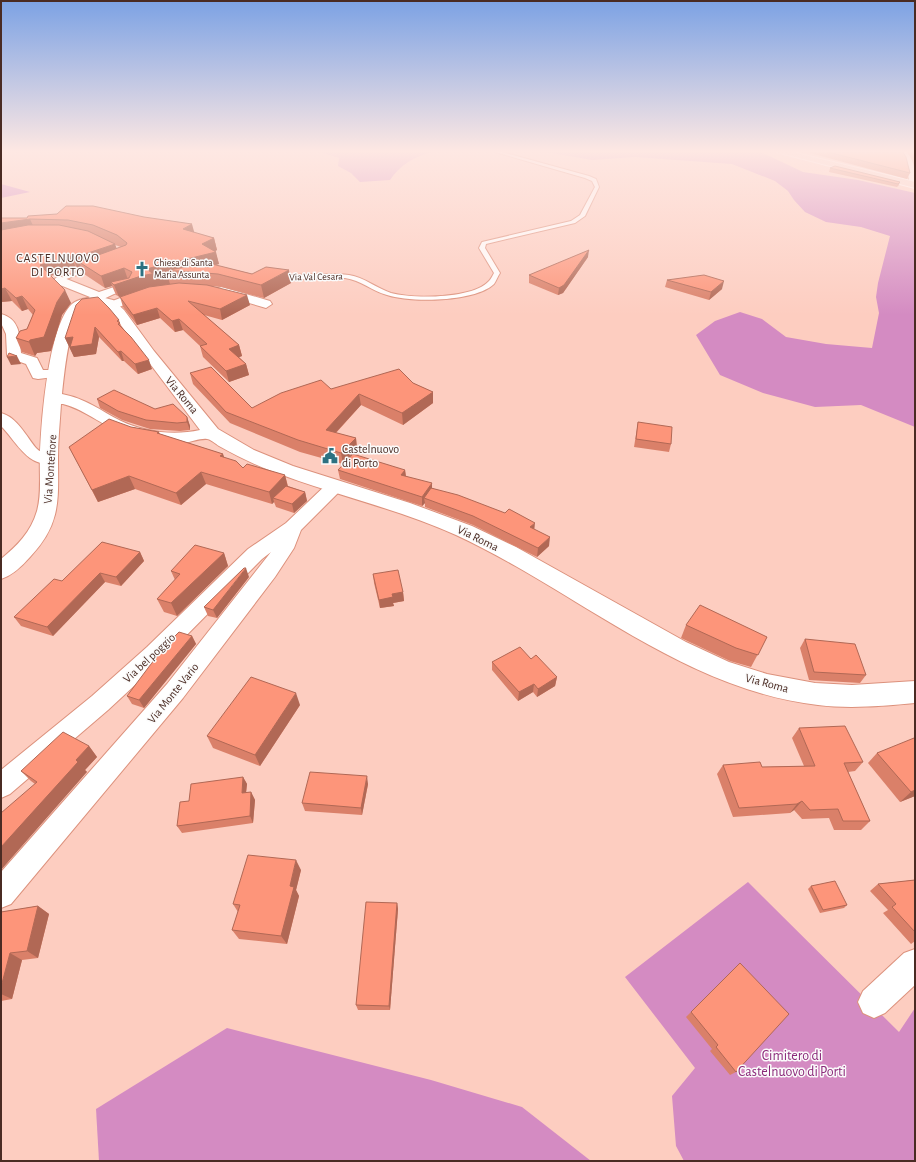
<svg xmlns="http://www.w3.org/2000/svg" width="916" height="1162" viewBox="0 0 916 1162" font-family="'Alegreya Sans',sans-serif">
<rect width="100%" height="100%" fill="#fdcdc0"/>
<!-- green -->
<g fill="#d48bc2">
<path d="M320,152H431C414,157 400,165 390,180L360,182L351,173L338,166L339,158Z"/>
<path d="M546,152H761L803,172L858,180L915,193V427L861,405L815,407L763,393L720,375L696,335L715,321L740,312L762,319L786,337L826,344L872,348L879,313L876,297L878,283L890,236L861,227L826,222L805,212L794,200L788,191L775,181L732,164L635,157L592,160Z"/>
<path d="M1,184L30,192L1,198Z"/>
<path d="M748,882L899,1032L915,1008V1161H684L676,1146L672,1096L695,1068L625,977Z"/>
<path d="M227,1028L431,1080L522,1107L591,1161H99L96,1109Z"/>
</g>
<g fill="none" stroke-linecap="round" stroke-linejoin="round">
<defs>
<g id="lane">
<path d="M495,152H502L589,176L596,179L599,187L585,216L575,223L486,244L485,248L500,273C498,276 496,281 494,284C475,302 411,303 387,295C372,291 361,280 345,278C330,276 284,283 275,277L278,275C301,276 325,272 349,275C364,277 376,288 391,293C413,299 473,299 489,281C491,279 493,275 494,273L479,248L482,242L571,221L580,215L595,187L592,181L585,178Z"/>
<path d="M93,266L98,267L61,281L56,280Z"/>
</g>
<g id="street">
<path d="M898,152H907C916,163 915,174 915,187L910,184L905,162Z"/>
<path d="M59,276L99,292L129,282L135,286L133,289L114,294L89,306L83,302L90,297L55,283L53,280Z"/>
<path d="M222,287L270,301L272,304L266,308L218,294L216,291L218,288Z"/>
<path d="M147,288L153,292L151,295L111,310L105,306L107,303Z"/>
<path d="M1,314C20,319 20,336 21,353L37,358L43,370H62L64,373L62,376L38,379L33,378L26,364L9,358L7,355L6,334L1,323Z"/>
<path d="M1,413C17,417 26,436 36,448C42,455 52,452 57,459L55,463C28,469 17,442 1,426Z"/>
<path d="M335,480L341,482L344,486L341,490L301,530L294,548L275,577L183,698L11,904L1,908V872L167,684L271,552L262,559L163,659L108,710L10,794L1,798V770L92,696L147,647L248,549L286,523L329,482Z"/>
<path d="M915,949V985L885,1013L874,1018L863,1013L858,1002L863,991L904,953Z"/>
</g>
<path id="secondary" d="M101,297L113,300L124,310L154,351L218,429L254,450L293,466L410,503L472,526L516,547L686,642L729,662L767,674L815,683L852,685L915,681V703C883,706 850,709 818,705C682,689 577,591 456,535C396,508 330,494 269,470C251,463 235,455 219,446C216,444 210,439 207,439C201,438 191,442 184,443C166,444 147,442 130,436C106,429 87,410 63,404H61C60,421 58,439 58,457C58,499 62,523 30,557C22,566 13,575 1,579V559C17,546 31,532 37,511C42,493 39,475 40,457C41,423 48,326 72,304C79,298 93,297 101,297ZM102,305L114,316L200,430C174,436 144,432 121,421C101,411 85,398 62,394C64,376 69,318 84,308C89,305 96,305 102,305Z"/>
<path id="primary" d="M776,152H792L915,182V188Z"/>
</defs>
<!-- lane casing -->
<use href="#lane" stroke="#dc917c" stroke-width="2"/>
<!-- street casing -->
<use href="#street" stroke="#dc917c" stroke-width="2"/>
<!-- secondary casing -->
<use href="#secondary" stroke="#dc917c" stroke-width="2"/>
<!-- primary casing -->
<use href="#primary" stroke="#fff" stroke-width="2"/>
<!-- lane -->
<use href="#lane" fill="#fff" fill-rule="evenodd"/>
<!-- street -->
<use href="#street" fill="#fff" fill-rule="evenodd"/>
<!-- secondary -->
<use href="#secondary" fill="#fff" fill-rule="evenodd"/>
<!-- primary -->
<use href="#primary" fill="#f8d9d0" fill-rule="evenodd"/>
</g>
<!-- wall -->
<g fill="#da8069" fill-rule="evenodd">
<path d="M806,152H903L910,173L907,179Z"/>
<path d="M909,152H915V167L913,160Z"/>
<path d="M830,168L900,182L899,185L897,187L829,172Z"/>
<path d="M28,216L194,233L214,238L217,250L215,251L219,264L215,265L291,283L264,298L221,287L212,286L250,305L222,320L204,315L239,345L242,356L239,357L246,364L249,375L229,382L203,357L200,346L183,330L175,332L160,318L137,325L123,307L120,297L116,295L112,286L105,288L84,274L82,269L78,270L76,268L51,276L71,303L62,315L51,351L37,353L35,356L22,352L16,338L27,329L33,315L28,309L22,311L12,301L1,302V218H27ZM115,245L121,247L117,249Z"/>
<path d="M588,257L563,293L558,295L529,283V275Z"/>
<path d="M667,280L722,289L709,300L665,287Z"/>
<path d="M119,320L121,326L152,369L138,374L124,361H122L99,337L96,354L74,357L65,338Z"/>
<path d="M190,373L252,408L331,389L413,383L433,392V403L403,425L361,405L336,433L356,438L357,449L343,464L300,452L230,423L193,384Z"/>
<path d="M97,399L155,409L187,417L190,426V430L180,431L150,429L122,420L100,408Z"/>
<path d="M638,422L671,444L669,452L634,447Z"/>
<path d="M131,427L159,432L160,434L223,454L224,458L243,468L285,475L288,486L305,492L307,501L294,513L276,507L274,502L272,504L206,484L181,505L135,489L98,502L69,447Z"/>
<path d="M338,470H405L406,476L432,488L534,529L549,546L537,557L473,525L425,507V503L422,506L340,479Z"/>
<path d="M140,552L144,561L121,586L105,582L53,636L21,626L14,617Z"/>
<path d="M224,553L228,566L177,616L164,612L157,599L175,580L171,571Z"/>
<path d="M373,574L403,592L404,601L393,603L394,606L380,608L374,583Z"/>
<path d="M249,577L217,618L208,616L204,607Z"/>
<path d="M686,625L767,637L751,667L730,661L681,638Z"/>
<path d="M192,636L196,644L144,708L132,704L127,696Z"/>
<path d="M805,639L866,675L860,683L809,680L800,648Z"/>
<path d="M531,659L557,677L555,686L537,697L533,692L518,701L492,670V662Z"/>
<path d="M300,705L260,766L213,748L207,736Z"/>
<path d="M799,728L863,762L855,771L848,772L870,821L861,830H834L829,818L802,819L794,810L790,813L733,817L717,774L723,765L762,767L804,766L792,738Z"/>
<path d="M915,740V796L900,802L868,763L877,753Z"/>
<path d="M89,746L97,757L85,770L87,772L35,784L31,781L21,771Z"/>
<path d="M243,777L247,784L246,793L251,792L255,800L253,823L182,833L177,826L189,801Z"/>
<path d="M368,784L362,815L305,811L302,803Z"/>
<path d="M301,870L296,890L299,896L287,944L239,939L232,930L238,912L233,904Z"/>
<path d="M915,880V941L911,944L883,913L888,910L870,891L878,884Z"/>
<path d="M811,886L847,905L844,908L820,913L808,889Z"/>
<path d="M397,903L398,909L390,1010H358L356,1005Z"/>
<path d="M38,906L49,914L38,958L22,960L12,999L1,1001V912Z"/>
<path d="M740,963L736,1072L730,1075L710,1051L712,1049L686,1017Z"/>
</g>
<!-- shaded-wall -->
<g fill="#b16855">
<path d="M30,219L35,230L1,235V223Z"/>
<path d="M192,224L195,235L183,229Z"/>
<path d="M214,238L217,250L212,253L216,252L219,264L189,272L179,271H166L170,284L146,289L119,297L114,285L111,282L112,286L105,288L101,276L124,268L128,280L148,270L150,268Z"/>
<path d="M115,244L119,256L79,262L82,269L78,270L73,258Z"/>
<path d="M589,250L588,257L563,293L558,295L559,288Z"/>
<path d="M71,256L76,268L45,277L40,265Z"/>
<path d="M289,270L291,283L264,298L261,285Z"/>
<path d="M724,281L722,289L709,300L711,292Z"/>
<path d="M5,288L12,301L1,302V289Z"/>
<path d="M65,290L71,303L62,315L51,351L37,353L35,356L29,342Z"/>
<path d="M247,295L250,305L222,320L220,309Z"/>
<path d="M22,296L28,309L22,311L16,298Z"/>
<path d="M157,308L160,318L137,325L133,315Z"/>
<path d="M179,319L183,330L175,332L172,321Z"/>
<path d="M95,327L99,337L96,354L74,357L65,338L73,337Z"/>
<path d="M239,345L242,356L232,360L229,349Z"/>
<path d="M121,351L124,361H122L118,352Z"/>
<path d="M17,356L21,364L11,365L7,357Z"/>
<path d="M149,360L152,369L138,374L135,364Z"/>
<path d="M246,364L249,375L229,382L226,371Z"/>
<path d="M433,392V403L403,425L402,413Z"/>
<path d="M359,394L361,405L328,441L326,430Z"/>
<path d="M187,417L190,426V430L187,422Z"/>
<path d="M356,438L357,449L343,464L341,453Z"/>
<path d="M223,454L227,466L220,456Z"/>
<path d="M405,470L406,478L401,475Z"/>
<path d="M201,472L206,484L181,505L176,493Z"/>
<path d="M285,475L288,488L273,498L274,502L272,504L269,492Z"/>
<path d="M129,476L135,489L98,502L92,490Z"/>
<path d="M432,483V491L424,498L425,503L422,506V497Z"/>
<path d="M305,492L307,501L294,513L292,504Z"/>
<path d="M535,523L534,532L530,527Z"/>
<path d="M550,537L549,546L537,557L538,548Z"/>
<path d="M140,552L144,561L121,586L116,577Z"/>
<path d="M224,553L228,566L177,616L171,603Z"/>
<path d="M246,568L249,577L217,618L213,610Z"/>
<path d="M100,573L105,582L53,636L47,627Z"/>
<path d="M403,592L404,601L393,603L394,606L380,608L379,600L392,594Z"/>
<path d="M192,636L196,644L144,708L139,700Z"/>
<path d="M557,677L555,686L537,697L538,689Z"/>
<path d="M534,684L533,692L518,701L519,692Z"/>
<path d="M296,693L300,705L260,766L255,755Z"/>
<path d="M89,746L97,757L85,770L87,772L1,870V847L76,760Z"/>
<path d="M367,776L368,784L362,815L361,808Z"/>
<path d="M243,777L247,784L245,801L242,793Z"/>
<path d="M915,790V796L900,802L911,792Z"/>
<path d="M251,792L255,800L253,823L250,816Z"/>
<path d="M802,801L794,810L790,813L797,804Z"/>
<path d="M296,860L301,870L296,890L299,896L287,944L281,936L290,886Z"/>
<path d="M397,903L398,909L390,1010L389,1006Z"/>
<path d="M38,906L49,914L38,958L27,951Z"/>
<path d="M10,953L22,960L12,999L1,994V987Z"/>
</g>
<!-- building -->
<g fill="#fd957a" stroke="#b16855">
<path d="M828,152H903L906,157L910,173Z"/>
<path d="M835,166L900,182L898,184L830,168Z"/>
<path d="M66,206H93L144,217L192,224L183,229L214,238L202,244L216,252L150,268L148,270L152,273L208,263L252,274L266,267L289,270L261,285L218,274L179,271H166L141,276L114,285L111,282L129,278L132,272L124,268L101,276L79,262L126,245L127,243L117,235L93,225L68,220L30,219L1,223V218H27L28,216L57,214Z"/>
<path d="M28,225H59L88,231L115,244L73,258L71,256L40,265L65,290L57,302L44,337L30,340L29,342L16,338L20,331L27,329L35,310L22,296L16,298L5,288L1,289V230Z"/>
<path d="M589,250L564,285L559,288L529,275Z"/>
<path d="M704,275L724,281L711,292L667,280Z"/>
<path d="M179,283L207,285L247,295L220,309L188,301L239,345L229,349L246,364L226,371L200,346L207,344L179,319L172,321L157,308L133,315L120,297L149,287Z"/>
<path d="M98,297L109,308L119,320L117,321L120,323L118,324L131,337L149,360L135,364L121,351L118,352L95,327L92,344L70,347L73,337L65,338L76,305L82,299Z"/>
<path d="M9,353L17,356L7,357Z"/>
<path d="M211,367L252,408L281,393L321,380L331,389L399,369L413,383L433,392L402,413L359,394L326,430L356,438L341,453L298,440L226,412L190,373Z"/>
<path d="M114,390L155,409L173,404L187,417V422L177,423L146,420L118,411L97,399Z"/>
<path d="M109,419L131,427L159,432L157,433L223,454L220,456L236,461L243,468L247,464L285,475L269,492L201,472L176,493L129,476L92,490L69,447Z"/>
<path d="M638,422L672,427L671,444L636,439Z"/>
<path d="M353,454L405,470L401,475L432,483L422,497L338,470Z"/>
<path d="M286,486L305,492L292,504L273,498Z"/>
<path d="M431,488L458,495L505,513L509,509L535,523L530,527L550,537L538,548L473,516L424,498Z"/>
<path d="M102,542L140,552L116,577L100,573L47,627L14,617L54,579L62,581Z"/>
<path d="M195,545L224,553L171,603L157,599L180,574L171,571Z"/>
<path d="M244,568H246L213,610L204,607Z"/>
<path d="M398,570L403,592L392,594L393,597L379,600L373,574Z"/>
<path d="M700,605L767,637L758,655L736,648L686,625Z"/>
<path d="M179,632L192,636L139,700L127,696L163,648Z"/>
<path d="M805,639L855,644L866,675L814,672Z"/>
<path d="M520,647L531,659L536,655L557,677L538,689L534,684L519,692L492,662Z"/>
<path d="M251,677L296,693L255,755L207,736Z"/>
<path d="M845,726L863,762L844,763L870,821H843L838,809L810,810L802,801L797,804L739,808L723,765L760,762L762,767L815,766L799,728Z"/>
<path d="M63,732L89,746L76,760L78,762L1,847V813L37,782L21,771Z"/>
<path d="M914,738L915,740V790L911,792L877,753Z"/>
<path d="M310,772L367,776L361,808L302,803Z"/>
<path d="M243,777L242,793L251,792L250,816L177,826L180,802L189,801L191,784Z"/>
<path d="M248,855L296,860L290,886L294,887L281,936L232,930L240,905L233,904Z"/>
<path d="M915,880V932L892,907L896,904L878,884Z"/>
<path d="M835,881L847,905L823,910L811,886Z"/>
<path d="M366,902L397,903L389,1006L356,1005Z"/>
<path d="M38,906L27,951L10,953L1,987V912Z"/>
<path d="M740,963L789,1014L736,1072L716,1047L718,1045L691,1012Z"/>
</g>
<!-- sky -->
<linearGradient id="sky" x2="0" y2="1"><stop stop-color="#7ca2e4"/><stop offset="0.48" stop-color="#fee8e3"/><stop offset="1" stop-color="#fee8e3" stop-opacity="0"/></linearGradient>
<rect width="916" height="315" fill="url(#sky)"/>
<!-- icons -->
<defs>
<symbol id="church-bare" viewBox="-9 -9 18 18"><path d="M-1.2-6h2.4v3.5h3.3v2.4h-3.3V6h-2.4V-.1h-3.3v-2.4h3.3Z" fill="#2d7181" stroke="#fbfbfb" stroke-width="2.5" paint-order="stroke"/></symbol>
<symbol id="civic-bare" viewBox="-9 -9 18 18"><path d="M-.6-6.5H3V-4.5H.6V-3L4-1V1h2V6H-6V1h2V-1L-.6-3ZM-1.2 2.5V6h2.4V2.5Z" fill="#2d7181" stroke="#fbfbfb" stroke-width="2.5" paint-order="stroke"/></symbol>
</defs>
<g fill-rule="evenodd">
<use href="#church-bare" x="131" y="258" width="22" height="22"/>
<use href="#civic-bare" x="319" y="445" width="22" height="22"/>
</g>
<g text-anchor="middle" dominant-baseline="central" stroke-width="3" stroke-linejoin="round" paint-order="stroke">
<!-- far-poi labels -->
<g font-size="10" fill="#4a2b23" stroke="#fbfbfb" text-anchor="start">
<text x="154" y="263">Chiesa di Santa<tspan x="154" dy="12">Maria Assunta</tspan></text>
</g>
<!-- far-street labels -->
<g font-size="10" fill="#4a2b23" stroke="#fbfbfb">
<text transform="translate(316 277) rotate(-1)">Via Val Cesara</text>
</g>
<!-- far-quarter labels -->
<g font-size="12" letter-spacing="1" fill="#4a2b23" stroke="#fbfbfb">
<text x="58" y="258">CASTELNUOVO<tspan x="58" dy="14">DI PORTO</tspan></text>
</g>
<!-- street labels -->
<g font-size="12" fill="#4a2b23" stroke="#fbfbfb">
<text transform="translate(182 395) rotate(50)">Via Roma</text>
<text transform="translate(50 469) rotate(-86)">Via Montefiore</text>
<text transform="translate(478 538) rotate(26)">Via Roma</text>
<text transform="translate(149 658) rotate(-43)">Via bel poggio</text>
<text transform="translate(767 683) rotate(15)">Via Roma</text>
<text transform="translate(173 693) rotate(-51)">Via Monte Vario</text>
</g>
<!-- poi labels -->
<g font-size="12" fill="#4a2b23" stroke="#fbfbfb" text-anchor="start">
<text x="342" y="449">Castelnuovo<tspan x="342" dy="14">di Porto</tspan></text>
</g>
<!-- near-park labels -->
<g font-size="14" fill="#8b297a" stroke="#fbfbfb">
<text x="792" y="1056">Cimitero di<tspan x="792" dy="16">Castelnuovo di Porti</tspan></text>
</g>
</g>
<!-- border -->
<rect width="916" height="1162" fill="none" stroke="#4a2b23" stroke-width="4"/>
</svg>
